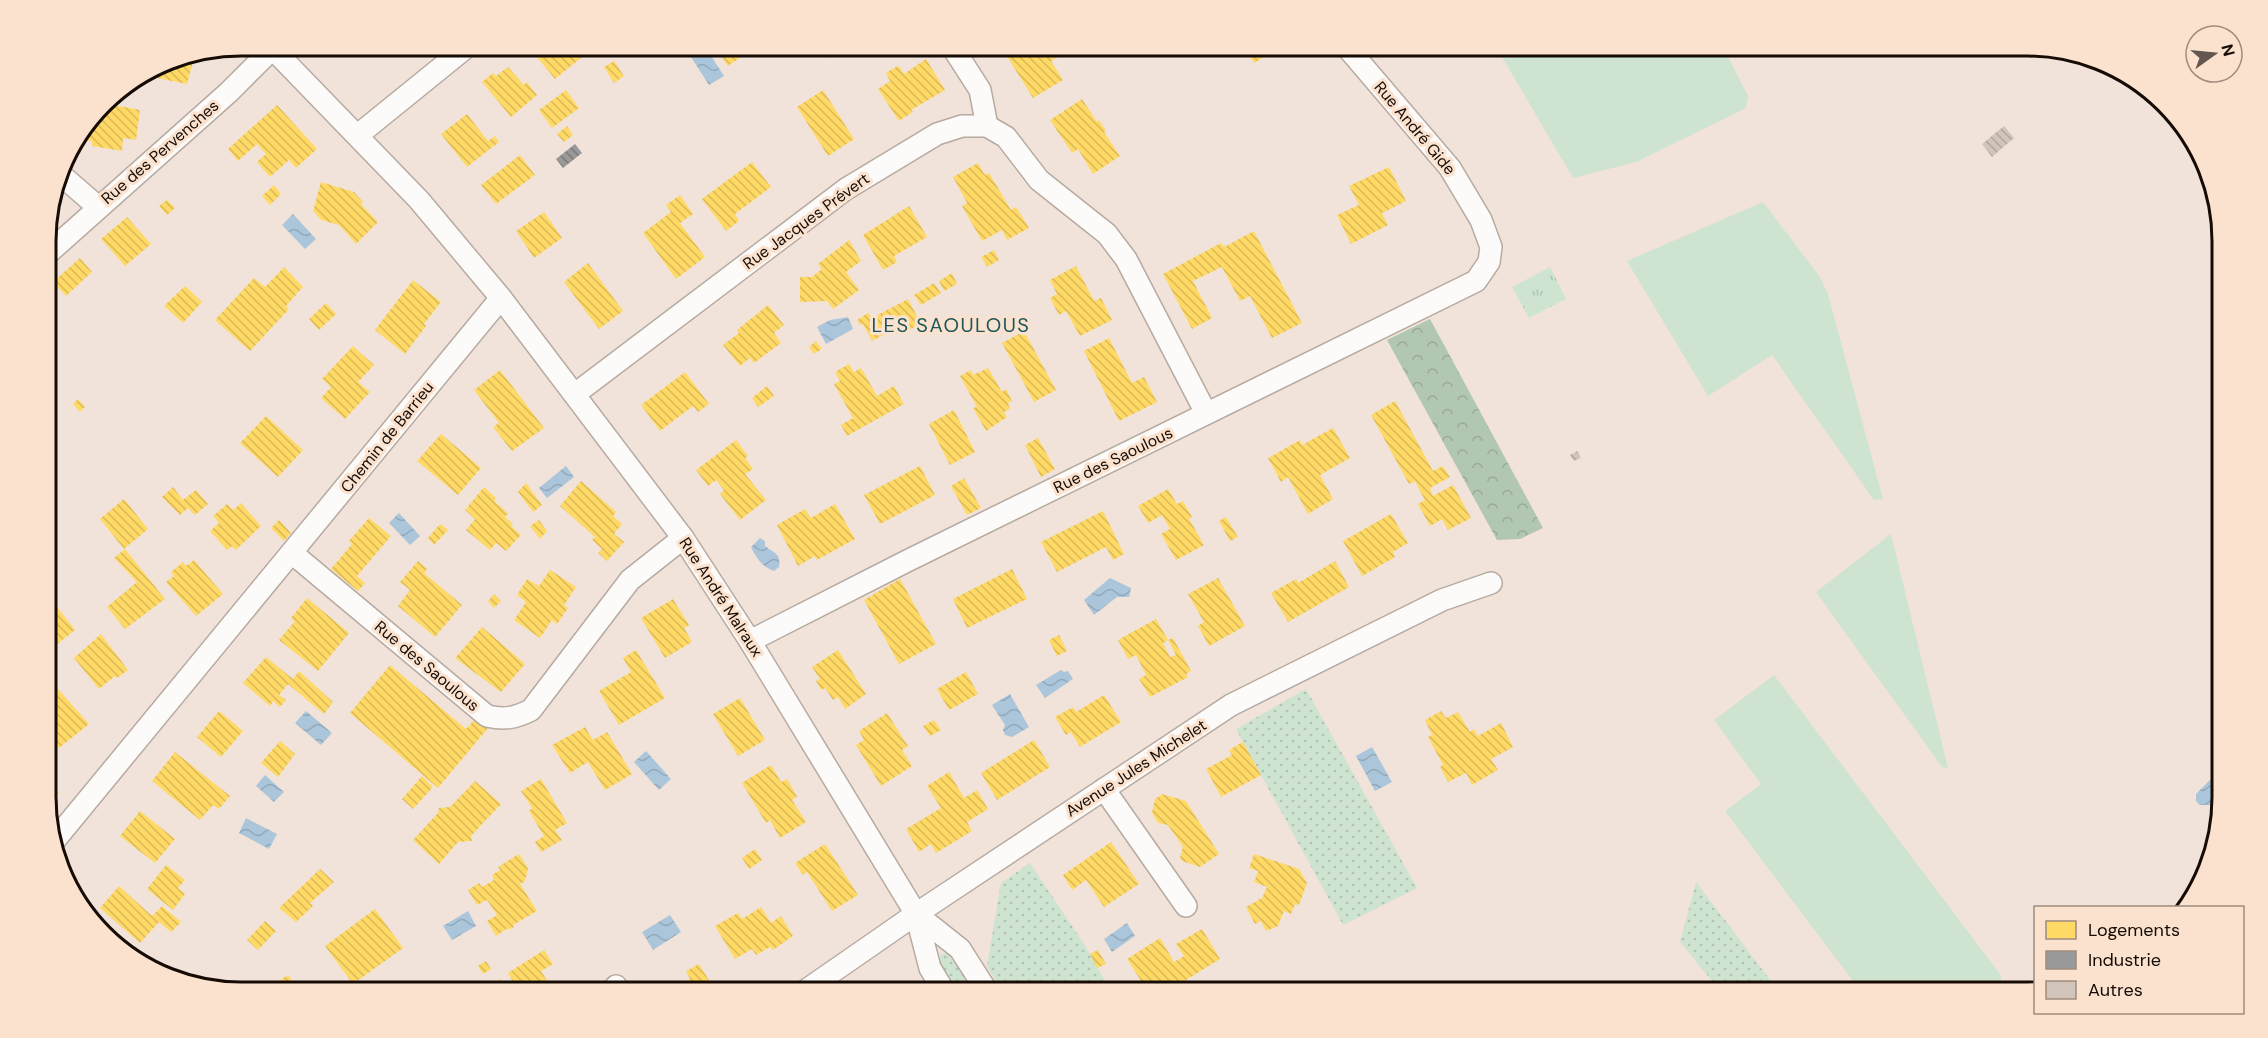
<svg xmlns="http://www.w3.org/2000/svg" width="2268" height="1038" viewBox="0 0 2268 1038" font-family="'DM Sans',sans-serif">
<defs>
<pattern id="grass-dots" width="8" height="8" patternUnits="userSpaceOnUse" patternTransform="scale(1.5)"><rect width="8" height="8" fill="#cee4d0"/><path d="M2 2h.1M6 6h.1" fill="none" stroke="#b0c2b1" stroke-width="1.8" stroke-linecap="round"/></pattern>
<pattern id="forest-crowns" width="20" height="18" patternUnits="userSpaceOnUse" patternTransform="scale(1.5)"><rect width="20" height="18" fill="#b1c7b2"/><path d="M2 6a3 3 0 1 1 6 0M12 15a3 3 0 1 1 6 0" fill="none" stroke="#98aa98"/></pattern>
<pattern id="park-tufts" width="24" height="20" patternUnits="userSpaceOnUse" patternTransform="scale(1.5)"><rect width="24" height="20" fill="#cee4d0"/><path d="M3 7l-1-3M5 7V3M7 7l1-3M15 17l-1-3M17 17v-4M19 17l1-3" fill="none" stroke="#b0c2b1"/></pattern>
<pattern id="water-waves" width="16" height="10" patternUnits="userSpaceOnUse" patternTransform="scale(1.5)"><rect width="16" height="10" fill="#abc6db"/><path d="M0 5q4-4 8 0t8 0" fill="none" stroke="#92a9ba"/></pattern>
<pattern id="homes-back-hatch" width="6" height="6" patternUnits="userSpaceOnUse" patternTransform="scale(1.5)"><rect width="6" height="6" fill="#ffd966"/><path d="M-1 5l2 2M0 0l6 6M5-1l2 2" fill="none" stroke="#dab957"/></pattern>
<pattern id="industry-back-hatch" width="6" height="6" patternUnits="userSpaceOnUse" patternTransform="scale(1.5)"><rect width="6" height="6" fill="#999"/><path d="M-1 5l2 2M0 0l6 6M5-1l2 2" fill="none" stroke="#7c7b7b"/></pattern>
<pattern id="building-back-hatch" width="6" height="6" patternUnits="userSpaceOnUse" patternTransform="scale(1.5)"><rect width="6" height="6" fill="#d0c4bb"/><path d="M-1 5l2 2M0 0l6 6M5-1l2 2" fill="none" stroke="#b2a79f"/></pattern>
</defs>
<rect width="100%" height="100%" fill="#f1e3d9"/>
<!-- grass -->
<g fill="url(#grass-dots)">
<path d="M1306,689L1417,888L1343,925L1236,729Z"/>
<path d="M1030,863L1084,944L1112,993H1003L987,966L1001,883Z"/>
<path d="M1696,882L1780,993H1722L1680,942Z"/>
<path d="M948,953L952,954L978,993H952L939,971L938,959L942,954Z"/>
</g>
<!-- forest -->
<path fill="url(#forest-crowns)" d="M1430,319L1543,528L1520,539L1497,540L1387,340Z"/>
<!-- park -->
<path fill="url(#park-tufts)" d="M1550,267L1566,299L1529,318L1512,287Z"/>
<!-- garden -->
<g fill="#cee4d0">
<path d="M1495,45H1722L1748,96L1746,108L1636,162L1573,178Z"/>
<path d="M1763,202L1820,277L1828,294L1883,499L1874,500L1772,355L1708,396L1627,261Z"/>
<path d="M1891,534L1948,768L1942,767L1816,592Z"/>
<path d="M1774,675L2000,974L2005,993H1862L1725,811L1761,784L1714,720Z"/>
</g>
<!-- water -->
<g fill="url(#water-waves)">
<path d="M706,48L724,76L709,85L691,57Z"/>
<path d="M293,214L316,239L305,249L282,225Z"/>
<path d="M848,317L853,329L826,344L817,327L830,320Z"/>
<path d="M566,466L574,477L547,498L539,488Z"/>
<path d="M399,513L420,536L410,545L389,523Z"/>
<path d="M760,538L765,541V546C775,554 781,553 779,567L774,571C763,568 756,558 751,547Z"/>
<path d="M1110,578L1131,588L1129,597H1117L1094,615L1084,600Z"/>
<path d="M1061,670L1064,672L1068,671L1073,679L1045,698L1036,685Z"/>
<path d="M1010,694L1029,727L1012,737L1005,735L1003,730L1005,725L992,705Z"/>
<path d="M306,711L332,733L321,745L295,723Z"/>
<path d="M1372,747L1392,782L1375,791L1356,756Z"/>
<path d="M646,751L671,779L659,790L634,762Z"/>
<path d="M265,775L284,792L274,802L256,786Z"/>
<path d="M2210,780H2221L2223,783V791L2210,805H2200L2196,801V794Z"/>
<path d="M246,818L277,834L269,849L239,833Z"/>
<path d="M468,911L476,926L452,940L443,926Z"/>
<path d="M670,915L681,932L653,950L642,932Z"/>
<path d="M1127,923L1135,936L1112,952L1104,939Z"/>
</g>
<!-- homes -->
<g fill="url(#homes-back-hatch)">
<path d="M527,45H566L568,48L572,45L582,57L555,79Z"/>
<path d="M713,45H758L728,66Z"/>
<path d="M821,45H850L830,58Z"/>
<path d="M1000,45H1052L1059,56L1051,61L1063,80L1033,98Z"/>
<path d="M1244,45H1284L1254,63Z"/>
<path d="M195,54L187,84L142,75L166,60Z"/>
<path d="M926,59L945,90L911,110L913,112L899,121L878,89L890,81L886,73L896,67L899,66L904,74Z"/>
<path d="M614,61L624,76L614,83L604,67Z"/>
<path d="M508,67L524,85L527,82L537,95L511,117L482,82L493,73L496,76Z"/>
<path d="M566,90L579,108L552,128L539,110Z"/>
<path d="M823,90L854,139L828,156L797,107Z"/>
<path d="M1082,99L1097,122L1099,120L1106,131L1104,132L1120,156L1093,174L1078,149L1072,153L1050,120Z"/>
<path d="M104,103L140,110L136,140L123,138L122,151L92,146V141L81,140L80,135Z"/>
<path d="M277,105L317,149L296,168L289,160L270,177L257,162L266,154L257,144L238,161L228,149Z"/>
<path d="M467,114L488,141L495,136L499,142L467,167L441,134Z"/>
<path d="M567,126L573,135L564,142L557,134Z"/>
<path d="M520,155L535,175L496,204L481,185Z"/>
<path d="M752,162L771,187L735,214L739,221L726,231L702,199Z"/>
<path d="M978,163L985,175L989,173L1011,210L1016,207L1029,228L1007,240L1002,230L982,241L962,206L967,203L953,177Z"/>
<path d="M1389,167L1406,201L1382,213L1388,225L1351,244L1337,215L1359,205L1349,186Z"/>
<path d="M321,182L354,192L363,202L361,204L378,222L356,244L339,225L321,220L313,211Z"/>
<path d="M274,185L281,194L270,205L262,196Z"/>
<path d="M680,195L693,214L680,223L705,257L676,279L643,233L671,212L666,205Z"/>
<path d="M167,200L175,208L167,215L159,206Z"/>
<path d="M909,206L927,237L894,256L897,262L883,270L863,235Z"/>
<path d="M544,212L562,238L534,258L516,231Z"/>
<path d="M127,217L151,244L125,266L101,239Z"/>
<path d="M1254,231L1302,323L1272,338L1250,296L1240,301L1222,267L1193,281L1212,318L1192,329L1163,274L1221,243L1224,247Z"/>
<path d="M849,240L861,261L846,272L859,290L833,309L827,301L800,302V277H812L822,269L818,264Z"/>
<path d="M994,250L999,260L987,267L981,257Z"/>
<path d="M80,258L92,272L66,296L53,282Z"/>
<path d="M588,263L623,311L599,329L564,282Z"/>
<path d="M1076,266L1094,301L1101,298L1112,320L1080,336L1066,311L1059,315L1050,298L1057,294L1050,280Z"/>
<path d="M284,267L303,287L286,306L289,309L250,351L215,320L254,278L265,287Z"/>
<path d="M952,273L957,284L944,291L939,281Z"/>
<path d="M413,280L441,302L424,324L426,326L405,354L375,330Z"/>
<path d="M934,283L941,293L921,305L914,295Z"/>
<path d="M185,286L202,302L183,323L164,306Z"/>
<path d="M908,299L921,324L907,331L897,317L885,325L889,332L872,341L863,324L860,325L857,320L868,313L872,318Z"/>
<path d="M326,303L336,314L319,330L309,319Z"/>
<path d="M768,305L784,325L774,333L781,343L754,363L750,358L740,366L723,345L739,333L737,330Z"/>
<path d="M1024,331L1056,390L1034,402L1002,343Z"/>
<path d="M1109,338L1132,383L1144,377L1157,402L1119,421L1084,351Z"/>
<path d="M816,341L822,349L814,354L809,347Z"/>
<path d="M353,346L374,365L358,382L370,392L345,419L321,398L331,387L322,379Z"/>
<path d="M849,364L854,372L861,368L877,396L894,386L904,404L847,436L841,425L853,418L834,384L840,381L835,372Z"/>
<path d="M988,368L1002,392L1006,389L1012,401L1008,403L1010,409L1004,412L1007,417L986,431L973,408L977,407L960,376L971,370L973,375Z"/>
<path d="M500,370L544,428L512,451L493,427L499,423L474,390Z"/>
<path d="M685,372L709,404L698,412L693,406L660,431L641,405Z"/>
<path d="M767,386L774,396L758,407L752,398Z"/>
<path d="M78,399L85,407L80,412L73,404Z"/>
<path d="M1395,401L1433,471L1443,466L1450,477L1430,488L1433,496L1453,485L1471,518L1448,530L1442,519L1430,526L1418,504L1425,500L1421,493L1415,481L1409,484L1371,415Z"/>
<path d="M954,410L975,452L950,465L929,424Z"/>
<path d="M266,416L303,450L278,477L240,443Z"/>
<path d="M1333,428L1350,458L1320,475L1333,499L1308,514L1288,477L1281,482L1268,458L1300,440L1302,445Z"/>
<path d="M441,434L481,468L458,495L417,461Z"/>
<path d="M1038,438L1055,469L1041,477L1025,445Z"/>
<path d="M736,440L748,456L745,458L753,469L745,474L766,500L740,520L720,494L724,490L716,480L708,486L696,470Z"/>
<path d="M920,466L935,495L880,524L864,495Z"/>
<path d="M964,478L981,508L967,515L951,486Z"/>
<path d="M581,481L616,512L613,516L622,524L614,534L624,542L607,561L598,553L602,549L592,540L595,537L560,506Z"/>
<path d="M526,483L542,505L533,512L518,492Z"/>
<path d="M173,487L183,500L196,490L208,504L195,515L188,508L180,515L162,497Z"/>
<path d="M484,487L496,498L494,501L508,513L505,517L513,524L511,526L521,535L506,551L496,543L490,550L466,530L475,519L465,510Z"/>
<path d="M1168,489L1177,504L1183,501L1192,517L1189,519L1204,545L1176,560L1161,534L1170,529L1162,515L1148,523L1138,506Z"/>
<path d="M124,499L148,529L124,549L100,519Z"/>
<path d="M241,503L261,526L236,550L232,546L227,550L210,531L219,523L213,516L227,504L233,510Z"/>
<path d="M835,504L855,539L817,560L815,556L798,566L777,525L805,509L811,518Z"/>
<path d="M1103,511L1124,554L1113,560L1106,547L1057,572L1041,542Z"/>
<path d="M1391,514L1408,543L1393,552L1395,557L1362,576L1343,541Z"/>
<path d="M1226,517L1238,537L1230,541L1219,521Z"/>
<path d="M369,518L391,536L357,576L365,583L358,591L331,569L352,544L349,541Z"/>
<path d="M279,520L291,533L284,541L271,528Z"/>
<path d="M539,520L547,531L540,539L530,526Z"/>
<path d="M440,524L448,530L434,545L428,538Z"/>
<path d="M125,549L165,599L125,629L107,607L137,582L114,558Z"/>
<path d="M194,560L223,594L196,616L166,582L174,576L171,572L183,562L186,566Z"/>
<path d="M418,561L427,569L424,573L462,605L435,637L398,606L410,590L400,582Z"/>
<path d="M1335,561L1349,587L1288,622L1271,593L1296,579L1298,583Z"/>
<path d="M1012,569L1027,599L967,628L953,599Z"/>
<path d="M550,570L576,587L564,605L568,608L557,624L552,620L540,638L514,620L526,602L517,595L527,579L539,586Z"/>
<path d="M1218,578L1245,626L1209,646L1198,626L1204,622L1188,594Z"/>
<path d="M900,579L936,644L899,664L864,600Z"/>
<path d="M494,594L501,601L494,608L488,601Z"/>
<path d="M50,598L75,630L46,653V601Z"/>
<path d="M307,598L349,633L318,671L279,640L295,621L291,618Z"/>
<path d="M673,599L689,625L684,628L692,642L665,658L641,618Z"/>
<path d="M1156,619L1168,640L1163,643L1170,657L1176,655L1168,640L1173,638L1191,671L1186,674L1188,677L1150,697L1139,679L1146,675L1136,655L1128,659L1118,640Z"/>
<path d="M482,627L525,664L501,692L455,658Z"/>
<path d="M101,634L128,670L117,678L115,676L99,689L74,658Z"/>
<path d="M1059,635L1067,651L1057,656L1049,640Z"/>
<path d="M636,650L665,698L619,725L599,691L631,672L623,658Z"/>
<path d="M838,650L866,694L845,709L838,697L833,700L825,688L821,690L816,681L820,679L812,667Z"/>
<path d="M266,657L293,679L299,671L333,702L324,714L288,684L279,695L286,700L280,707L273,701L270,706L243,683Z"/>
<path d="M390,665L466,729L476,718L488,728L438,788L350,713Z"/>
<path d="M966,672L978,694L949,710L937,689Z"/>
<path d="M57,688L89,724L59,748L47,732L46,696Z"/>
<path d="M1104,695L1121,722L1080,747L1071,732L1066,735L1055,717L1073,707L1076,712Z"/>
<path d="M740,698L765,740L738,756L713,714Z"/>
<path d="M219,711L243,731L221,757L197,737Z"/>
<path d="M1441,711L1446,718L1458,712L1470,732L1474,729L1478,736L1501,723L1513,747L1491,759L1498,770L1472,785L1466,773L1448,782L1440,767L1443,765L1428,737L1432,735L1425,720Z"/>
<path d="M887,713L908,746L902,750L912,766L881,786L856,745L864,740L859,731Z"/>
<path d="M934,720L941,730L930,736L923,726Z"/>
<path d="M585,727L593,740L607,732L632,774L605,790L588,762L570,773L552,745Z"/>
<path d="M1034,740L1050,767L997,800L981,773Z"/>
<path d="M280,741L295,754L278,777L261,763Z"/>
<path d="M1243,742L1261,775L1221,797L1206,769L1232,755L1229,750Z"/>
<path d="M175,752L230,796L219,809L213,805L200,820L152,781Z"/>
<path d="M771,765L781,782L787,779L794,791L797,797L792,800L806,822L780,838L770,820L766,823L742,783Z"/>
<path d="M949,772L964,798L977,790L988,809L967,822L972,831L936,853L931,844L919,852L906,829L941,808L927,786Z"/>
<path d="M422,776L433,787L413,809L402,799Z"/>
<path d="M47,777L59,793L47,802Z"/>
<path d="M541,779L567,823L555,830L562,840L541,852L535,842L544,836L529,811L532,808L521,791Z"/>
<path d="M475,781L501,804L471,836L472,841L458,842L439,864L413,840L438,813L439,808L450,807Z"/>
<path d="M1162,794L1186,801L1219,854L1200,867L1182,861L1180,858L1183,847L1168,825L1158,823L1152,813L1155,799Z"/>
<path d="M140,811L175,839L155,863L120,836Z"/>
<path d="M1111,842L1139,884L1104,907L1086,880L1072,890L1063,875Z"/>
<path d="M825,844L858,895L832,911L807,872L803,875L795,863Z"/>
<path d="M755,849L762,860L749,869L742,858Z"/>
<path d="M519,854L528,868L525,881L520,884L537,911L513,925L514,927L508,930V928L496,936L487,921L497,915L487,900L477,905L468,890L479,883L482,887L494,880L492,875L500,870L498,867Z"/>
<path d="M1254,854L1299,869L1307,883L1299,905L1295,904L1291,914L1284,911L1278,926L1266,931L1261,921L1255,924L1246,907L1262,898L1267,887L1254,882L1258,871L1249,868Z"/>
<path d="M166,865L185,880L178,888L185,894L173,910L147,889Z"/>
<path d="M320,869L334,882L310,903L313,906L296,922L279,908Z"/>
<path d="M119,886L152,916L162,906L181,922L171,932L159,922L140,943L100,908Z"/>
<path d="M761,907L771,923L781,916L793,936L773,950L770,947L756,955L752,949L735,959L715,926L738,913L742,919Z"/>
<path d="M375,909L403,948L353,984L325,946Z"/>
<path d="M265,921L276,931L258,950L247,940Z"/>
<path d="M1202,929L1220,959L1165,993H1149L1127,959L1160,938L1174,962L1184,956L1176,944Z"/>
<path d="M544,950L553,964L541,971L555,993H519L508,973Z"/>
<path d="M1098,950L1106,964L1097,968L1090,954Z"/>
<path d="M486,961L491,969L483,974L478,966Z"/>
<path d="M699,964L717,993H667L690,979L686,971Z"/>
<path d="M288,975L301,993H255L270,982L273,985Z"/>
<path d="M500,979L506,990L500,993H493L489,986Z"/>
</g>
<!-- industry -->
<path fill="url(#industry-back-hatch)" d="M575,144L582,153L563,168L556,159Z"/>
<!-- building -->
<g fill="url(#building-back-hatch)">
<path d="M2004,126L2014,138L1992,157L1982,144Z"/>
<path d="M1577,451L1581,458L1574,461L1570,455Z"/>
</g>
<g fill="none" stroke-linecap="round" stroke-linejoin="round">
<defs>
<g id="minor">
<path d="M951,45L980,90L987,126"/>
<path d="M358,135L469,45"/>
<path d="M60,174L98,207"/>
<path d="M46,255L229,92L273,48"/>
<path d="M501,298L683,538L750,641L916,914L930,968L945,993"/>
<path d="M575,394L846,189L937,134L962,126H987L1006,137L1039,180L1107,234L1126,259L1206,413"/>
<path d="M292,553L487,716C505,720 515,718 531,710L630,580L683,538"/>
<path d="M750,641L909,560L1476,281L1489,262L1491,247L1481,220L1450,168L1345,45"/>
<path d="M1104,789L1186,906"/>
<path d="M54,841L501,298L419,200L269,45"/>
<path d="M916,914L960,949L988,993"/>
<path d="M616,986L620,993"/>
<path d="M802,993L916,914L1231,705L1442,600L1491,583"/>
</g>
</defs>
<!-- minor casing -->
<use href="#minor" stroke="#b6aaa1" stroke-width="24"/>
<!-- minor -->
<use href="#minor" stroke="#fdfbf9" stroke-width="21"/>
</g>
<g text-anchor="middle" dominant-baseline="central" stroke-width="6" stroke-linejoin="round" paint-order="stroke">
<!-- street labels -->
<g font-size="16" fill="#160c05" stroke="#fbe2cf">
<text transform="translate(1415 128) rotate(50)">Rue André Gide</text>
<text transform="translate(160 152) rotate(-41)">Rue des Pervenches</text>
<text transform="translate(806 221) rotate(-36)">Rue Jacques Prévert</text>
<text transform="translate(387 437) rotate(-51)">Chemin de Barrieu</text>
<text transform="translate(1113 460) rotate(-26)">Rue des Saoulous</text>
<text transform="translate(721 597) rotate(57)">Rue André Malraux</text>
<text transform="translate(427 666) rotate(40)">Rue des Saoulous</text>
<text transform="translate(1136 768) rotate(-33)">Avenue Jules Michelet</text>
</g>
<!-- quarter labels -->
<g font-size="20" letter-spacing="1.5" fill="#1b575a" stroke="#fbe2cf">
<text x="951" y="325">LES SAOULOUS</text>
</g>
</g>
<!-- crop -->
<path d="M0 0H2268V1038H0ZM241 56H2027A185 185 0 0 1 2212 241V797A185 185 0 0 1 2027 982H241A185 185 0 0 1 56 797V241A185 185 0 0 1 241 56Z" fill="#fbe2cf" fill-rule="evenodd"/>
<path fill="none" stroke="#160c05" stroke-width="3" d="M241 56H2027A185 185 0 0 1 2212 241V797A185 185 0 0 1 2027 982H241A185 185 0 0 1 56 797V241A185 185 0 0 1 241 56Z"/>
<!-- legend -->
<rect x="2034" y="906" width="210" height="108" fill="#fbe2cf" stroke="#9f8c7e" stroke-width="1.5"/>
<rect x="2046" y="921" width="30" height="18" fill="#ffd966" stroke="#9f8c7e" stroke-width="1.5"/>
<text x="2088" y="936" font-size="18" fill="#160c05">Logements</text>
<rect x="2046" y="951" width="30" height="18" fill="#999999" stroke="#9f8c7e" stroke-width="1.5"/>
<text x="2088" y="966" font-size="18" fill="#160c05">Industrie</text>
<rect x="2046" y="981" width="30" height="18" fill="#d0c4bb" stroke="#9f8c7e" stroke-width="1.5"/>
<text x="2088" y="996" font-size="18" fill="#160c05">Autres</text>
<!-- north arrow -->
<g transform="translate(2214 54) rotate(75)"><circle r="28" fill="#fbe2cf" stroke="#9f8c7e" stroke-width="1.5"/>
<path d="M0-4.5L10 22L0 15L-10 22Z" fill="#63574f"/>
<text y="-9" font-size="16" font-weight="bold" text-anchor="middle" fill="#160c05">N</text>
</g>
</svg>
